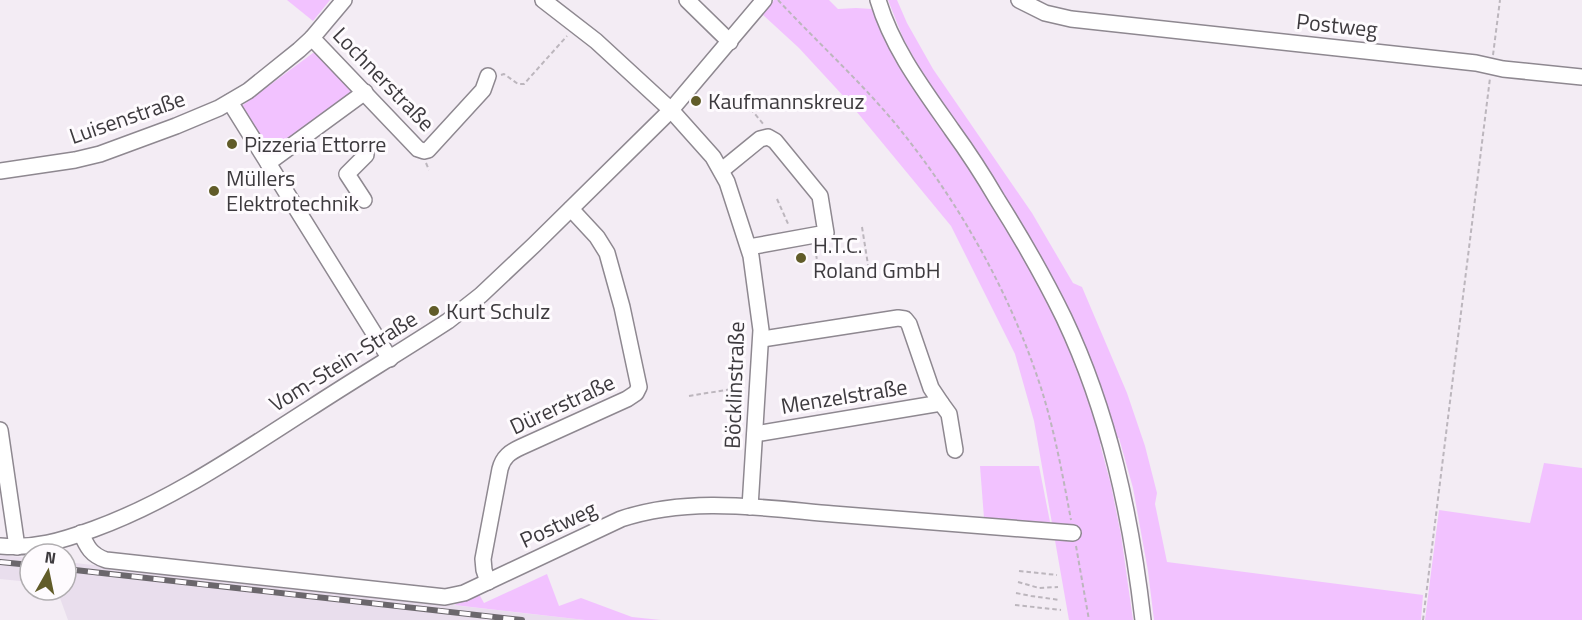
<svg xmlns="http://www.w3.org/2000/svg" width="1582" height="620" viewBox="0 0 1582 620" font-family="'Titillium Web',sans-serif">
<rect width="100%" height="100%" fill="#f3ecf4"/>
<!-- built -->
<g fill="#e9deed">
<path d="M0,555L30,558V582L0,579Z"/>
<path d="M66,562L585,620H68L57,590H66Z"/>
</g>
<!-- green -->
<g fill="#f2c2ff">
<path d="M287,0H330L313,21Z"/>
<path d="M774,0H829L838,9L856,8L872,9L881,33L895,59L973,171L1024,256L1058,321L1085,384L1104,443L1100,444L1111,485L1121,535L1133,620H1069L1034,421L1015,354L951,226L847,100L799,48L762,14Z"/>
<path d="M888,0H897L907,23L933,69L1032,213L1073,283L1082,287L1127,393L1145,446L1157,493L1155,504L1167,562L1423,595L1421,620H1154L1148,571L1133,488L1119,438L1115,439L1095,379L921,71L903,38Z"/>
<path d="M313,53H315L352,90L350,94L277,147L272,151H267L239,108Z"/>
<path d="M1544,463L1582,468V620H1425L1439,510L1530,523Z"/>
<path d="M980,466H1039L1051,527L984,518Z"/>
<path d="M547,574L559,606L581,598L632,617L661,620H585L454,605L479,594L484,603Z"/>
</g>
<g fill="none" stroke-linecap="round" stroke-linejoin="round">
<defs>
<g id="minor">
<path d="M543,0L596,41L671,110L713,157L727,182L751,256L761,330L750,507"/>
<path d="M687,0L730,42"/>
<path d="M878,0C892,48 924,90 952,130C968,152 983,175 997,199C1021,237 1044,277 1064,318C1109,413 1131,516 1143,620"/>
<path d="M1019,0L1045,13L1071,19L1476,63L1503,69L1582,77"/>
<path d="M312,38L418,149L424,151L428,150L483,90L488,76"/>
<path d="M230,102L390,359"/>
<path d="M268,163L365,92"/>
<path d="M722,170L760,139L768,137L775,141L820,196L826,233L749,247"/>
<path d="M0,171L75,160L100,154L176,126L219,108L248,91L299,50L312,38L344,0"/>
<path d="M364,200L347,174L366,155"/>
<path d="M941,403L949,414L955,450"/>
<path d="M0,430L17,547"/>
<path d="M755,434L941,403L931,388L909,324L905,319L898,318L762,339"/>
<path d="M81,533C87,547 91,555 106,560L445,597L464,593L621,519C690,496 763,508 833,514C913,520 993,527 1073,533"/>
<path d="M0,546C35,549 61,541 94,529C171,501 240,453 309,409C355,379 402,351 448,321L481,295L534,245L671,110L764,0"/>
<path d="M488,582L484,570L483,559L500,469C503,457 510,452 521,447L627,399L636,393L639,387L622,307L607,253L597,237L571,209"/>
</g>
</defs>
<!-- minor casing -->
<use href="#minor" stroke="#8e8890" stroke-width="18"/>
<!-- path -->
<g stroke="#bcb6bd" stroke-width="2" stroke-dasharray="4.5 3" stroke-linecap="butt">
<path d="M778,0C816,41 858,79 894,122C959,201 1011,294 1042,391C1055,433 1063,477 1071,520"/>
<path d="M1493,55L1500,0"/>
<path d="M501,75L504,74L518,84H524L567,36"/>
<path d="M741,97L764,125"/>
<path d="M426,163L429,170"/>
<path d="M777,199L789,226"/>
<path d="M862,227L869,271"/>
<path d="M815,247L819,274"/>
<path d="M689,396L744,387"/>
<path d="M1076,546L1089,620"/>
<path d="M1019,571L1057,575"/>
<path d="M1018,582L1039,588L1058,587"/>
<path d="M1016,593L1031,596L1060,600"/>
<path d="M1015,605L1061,610"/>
<path d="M1423,620L1490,78"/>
</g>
<!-- minor -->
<use href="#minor" stroke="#fff" stroke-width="15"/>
<defs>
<g id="rail">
<path d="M0,562L30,565"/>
<path d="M66,569L522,620"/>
</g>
</defs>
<!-- rail casing -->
<use href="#rail" stroke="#6b676c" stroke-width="6"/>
<!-- rail -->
<use href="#rail" stroke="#fefbfe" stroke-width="4" stroke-dasharray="11" stroke-linecap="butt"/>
</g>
<!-- markers -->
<g fill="#615c29" stroke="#fefbfe" stroke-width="2">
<circle cx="696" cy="101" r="6"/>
<circle cx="232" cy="144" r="6"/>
<circle cx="214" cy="191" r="6"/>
<circle cx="801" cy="258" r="6"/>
<circle cx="434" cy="311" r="6"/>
</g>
<g text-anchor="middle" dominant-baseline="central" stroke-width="6" stroke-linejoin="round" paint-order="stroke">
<!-- street labels -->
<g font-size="22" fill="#3d3a3e" stroke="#fefbfe">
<text transform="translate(1337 25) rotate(6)">Postweg</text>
<text transform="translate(384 79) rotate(46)">Lochnerstraße</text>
<text transform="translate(127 117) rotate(-19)">Luisenstraße</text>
<text transform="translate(343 361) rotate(-32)">Vom-Stein-Straße</text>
<text transform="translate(734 385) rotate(-88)">Böcklinstraße</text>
<text transform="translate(844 396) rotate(-9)">Menzelstraße</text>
<text transform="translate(562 404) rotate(-25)">Dürerstraße</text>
<text transform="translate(558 524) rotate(-25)">Postweg</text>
</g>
<!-- poi labels -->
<g font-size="22" fill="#3d3a3e" stroke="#fefbfe" text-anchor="start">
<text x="708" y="101">Kaufmannskreuz</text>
<text x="244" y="144">Pizzeria Ettorre</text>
<text x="226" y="178">Müllers<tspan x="226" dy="25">Elektrotechnik</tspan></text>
<text x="813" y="245">H.T.C.<tspan x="813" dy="25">Roland GmbH</tspan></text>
<text x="446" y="311">Kurt Schulz</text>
</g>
</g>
<!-- north arrow -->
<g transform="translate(48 572) rotate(9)"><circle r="28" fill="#fefbfe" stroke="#b1aeb1" stroke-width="1.5"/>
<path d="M0-4.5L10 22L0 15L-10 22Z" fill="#615c29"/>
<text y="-9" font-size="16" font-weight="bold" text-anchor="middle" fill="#3d3a3e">N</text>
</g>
</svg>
